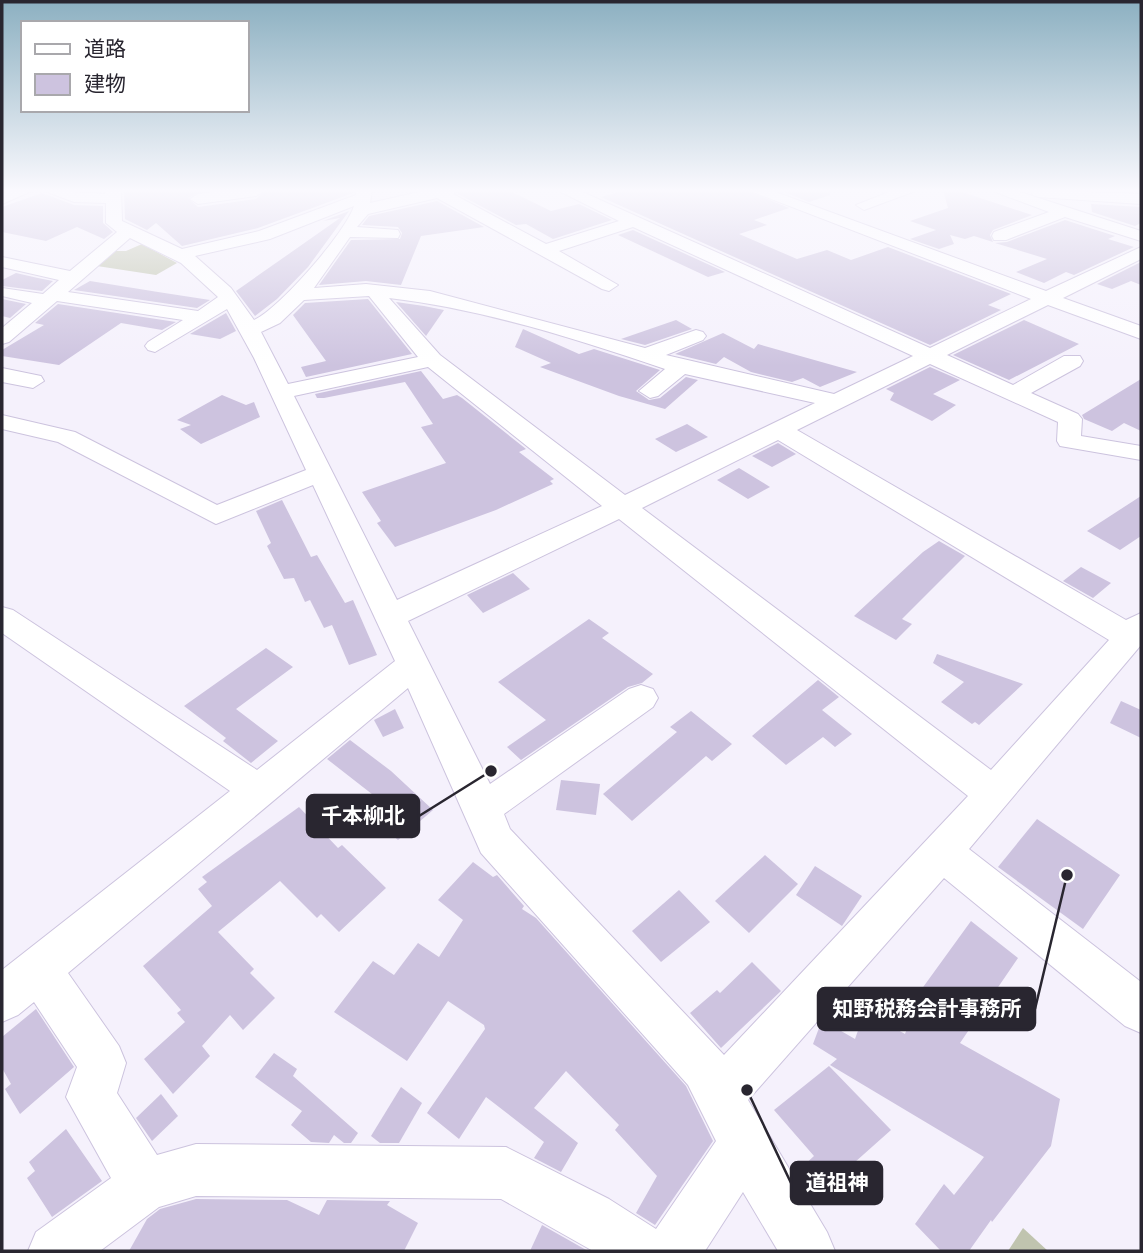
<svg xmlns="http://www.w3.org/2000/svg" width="1143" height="1253" viewBox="0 0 1143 1253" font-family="Commissioner,'Noto Sans JP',sans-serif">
<rect width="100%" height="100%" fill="#f5f1fc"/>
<!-- green -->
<g fill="#c0c4af">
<path d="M142,244L177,263L156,275L97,266L114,251H126Z"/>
<path d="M1023,1228L1048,1251H1008Z"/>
</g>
<!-- building -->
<g fill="#cdc3df">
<path d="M124,190H204L188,198L198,207L256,199L266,190H353V193L258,228L182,246L156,223L147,230L125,219Z"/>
<path d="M460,190H508L551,211L579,204L612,220L553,239L526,224L516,225L458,194Z"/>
<path d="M626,190H746L789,208L754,220L767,225L739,234L797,259L827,250L851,260L888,247L1011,294L988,305L1001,310L930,345L601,197Z"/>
<path d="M779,190H830V195L809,202Z"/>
<path d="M943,190H956L1032,215L993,230L990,235L993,242L974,236L965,239L950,235L954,244L939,249L910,239L936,230L910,221L948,208Z"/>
<path d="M42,193L74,205L103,206V223L113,232L104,239L77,227L46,241L2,232V207Z"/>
<path d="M437,201L484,227L421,236L401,285L366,281L319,285L351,240L400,239L402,233L398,227L362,225L369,216Z"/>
<path d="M1091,204L1141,207V223L1135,226L1092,212Z"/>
<path d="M349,211L308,267L277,299L255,316L236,291L340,218L323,221Z"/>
<path d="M1065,220L1115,236L1108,239L1134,247L1074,275L1066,272L1044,283L1016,272L1047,259L995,243L1007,242Z"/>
<path d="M633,230L725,272L708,277L618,235Z"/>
<path d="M1141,262V285L1131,281L1112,289L1097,284Z"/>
<path d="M16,273L38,278L53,281L42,291L2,286V280Z"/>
<path d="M90,281L158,292L210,300L197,308L74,290Z"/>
<path d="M2,299L26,304L10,318L2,316Z"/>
<path d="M368,299L412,354L306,377L301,367L326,361L293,315L305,303Z"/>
<path d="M396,302L424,306L444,310L426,336Z"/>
<path d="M58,304L176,322L162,330L121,323L59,365L2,356V350L44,325L35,323Z"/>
<path d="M226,313L236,331L220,339L190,334Z"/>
<path d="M676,320L692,329L645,345L621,339Z"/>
<path d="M1024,320L1079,344L1009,380L953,355Z"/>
<path d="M523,329L579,354L594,349L660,370L636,391L649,400L660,398L686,377L698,380L665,409L619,396L540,367L551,363L515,347Z"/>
<path d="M723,333L754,349L758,344L857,372L820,387L803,378L792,382L751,372L724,357L716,364L675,354Z"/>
<path d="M930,367L960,380L933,394L956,405L932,421L890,400L894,393L886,389Z"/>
<path d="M421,371L443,399L457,395L462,398L526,449L519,452L554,479L550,481L553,484L496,510L395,547L377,523L381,521L362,492L446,463L421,427L433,424L405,382L324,398H317L315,394Z"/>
<path d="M1141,379V431L1124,423L1112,431L1084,419L1082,415Z"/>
<path d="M222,395L246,405L254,402L260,417L201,444L180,429L191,425L177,420Z"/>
<path d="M687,424L708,437L676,452L655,439Z"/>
<path d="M778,443L796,454L772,467L752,456Z"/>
<path d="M739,468L770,487L748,499L717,480Z"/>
<path d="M1141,496V536L1120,550L1087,531Z"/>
<path d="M282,500L311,557L317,555L345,603L353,600L377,655L349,665L332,625L324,628L310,600L305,602L294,578L284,579L267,546L271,543L256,511Z"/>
<path d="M939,541L965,556L902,619L912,624L896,640L854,616L923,552Z"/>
<path d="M1081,567L1111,583L1093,598L1063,581Z"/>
<path d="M513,573L530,589L483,613L467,595Z"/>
<path d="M589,619L609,633L602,638L653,674L642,683L628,687L521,760L507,747L546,720L498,682Z"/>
<path d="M266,648L293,667L236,709L278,741L251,763L223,741L226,738L184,706Z"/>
<path d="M937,654L1023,684L979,725L975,722L972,724L941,702L964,682L933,663Z"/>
<path d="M818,680L839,697L822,710L852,734L835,747L823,737L786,765L752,736Z"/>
<path d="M1121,701L1141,710V738L1110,723Z"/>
<path d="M395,709L404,728L383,737L374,720Z"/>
<path d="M691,711L732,744L712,761L706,756L632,821L603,794L677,732L670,727Z"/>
<path d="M350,740L391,771L433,810L398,840L372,817L386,805L327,759Z"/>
<path d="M561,780L600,784L596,815L556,810Z"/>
<path d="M299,807L338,848L342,845L386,888L339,932L321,914L317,918L280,881L218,932L254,969L250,973L275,998L243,1030L230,1015L202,1046L210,1056L173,1094L144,1059L185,1022L177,1013L181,1010L143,966L212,906L198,889L207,882L202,877Z"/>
<path d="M1037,819L1120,875L1083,929L998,867Z"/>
<path d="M765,855L798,884L749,933L715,901Z"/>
<path d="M473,862L493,877L497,875L524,906L522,909L536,918L686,1086L713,1141L655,1225L636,1213L657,1176L615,1130L619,1125L566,1071L534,1108L578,1143L561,1172L534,1158L544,1142L486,1097L459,1139L427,1113L485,1029L484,1025L448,1001L407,1061L334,1012L373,961L394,975L418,943L439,957L463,920L438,900Z"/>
<path d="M815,866L862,896L842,926L796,895Z"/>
<path d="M679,890L710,922L661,962L632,931Z"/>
<path d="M971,921L1018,958L960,1043L1060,1099L1051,1146L992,1222L991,1220L969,1251H941L915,1224L944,1184L954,1195L984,1157L830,1065L837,1059L813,1044L822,1020L855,1039L865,1011L905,1034L921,990Z"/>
<path d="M752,962L781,991L721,1048L690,1013L717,990L720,993Z"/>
<path d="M36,1009L74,1067L20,1114L5,1089L11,1084L2,1068V1037Z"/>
<path d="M274,1053L297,1069L293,1076L358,1133L351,1143H344L334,1135L329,1143L311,1142L291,1125L302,1111L255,1077Z"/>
<path d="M829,1066L891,1130L818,1195L800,1169L814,1156L774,1110Z"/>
<path d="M401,1087L422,1103L399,1143H380L371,1136Z"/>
<path d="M161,1094L178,1116L152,1141L136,1118Z"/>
<path d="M66,1129L102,1181L52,1217L27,1178L35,1171L29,1162Z"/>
<path d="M196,1199L287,1200L319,1215L327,1200L390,1201L387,1205L418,1223L404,1251H129L147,1219L160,1209Z"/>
<path d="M542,1225L588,1251H530Z"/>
</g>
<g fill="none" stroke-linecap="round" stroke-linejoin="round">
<defs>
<g id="minor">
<path d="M11,190H34L2,204V194Z"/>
<path d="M42,190L105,194V190H121L122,221L182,249L259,231L356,195V190H372L370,203L428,190H458L453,194L546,244L619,221L557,190H578L930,348L1031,299L748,190H770L1046,291L1141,247V259L1063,298L1141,326V339L1048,305L947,355L1013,385L1064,356H1080L1083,361L1080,366L1031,393L1078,414L1082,419L1081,436L1141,446V460L1060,446L1057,441L1058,422L930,364L797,430L1126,620L1141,613V645L969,849L1141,982V1033L1125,1026L944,878L748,1100L827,1232L835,1251H778L743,1192L705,1251H593L501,1199L196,1196L159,1207L100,1251H28L36,1232L111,1178L66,1097L77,1067L34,1002L18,1015L2,1022V970L230,791L2,633V607L13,610L257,770L395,661L313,485L216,524L58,442L2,429V415L75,432L217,505L306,470L254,358L227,309L155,352L148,350L145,346L148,342L183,320L57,301L9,342L2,344V328L32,303L2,296V288L43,294L59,280L2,267V257L70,271L117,232L106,223V203L74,202ZM437,198L602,289L609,291L618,285L559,251L633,227L913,356L834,394L666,355L703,340L706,336L703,332L696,330L645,348L430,291L366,284L314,288L350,237L398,238L400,234L398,230L357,227L368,214ZM354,206C346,232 279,309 254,320L231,288L195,256L270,239ZM130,238L181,263L218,297L198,311L68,292ZM369,296L418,357L288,384L261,332L280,323L304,300ZM389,298C483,309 576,339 665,369L639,391L650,398L658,396L685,374L815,403L625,495L440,355ZM428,367L602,506L397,600L294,396ZM778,440L1109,640L991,770L642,508ZM619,519L968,796L724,1055L510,829L504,814L653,707L658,698L653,689L641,685L629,689L490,784L408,621ZM408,688L481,853L688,1085L716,1141L656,1229L609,1199L506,1147L196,1144L157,1155L117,1093L126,1063L119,1046L68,973Z"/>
<path d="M227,190L264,191L256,196L198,204L190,199L198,194Z"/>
<path d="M894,190H918L864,210L856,205Z"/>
<path d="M990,190H1014L1141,231V241L1065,217L1006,240H994L992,236L994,232L1049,212Z"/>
<path d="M1031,190L1141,194V204L1038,197L1033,195Z"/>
<path d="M2,368L41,376L44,381L33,388L2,382Z"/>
</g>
</defs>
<!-- minor casing -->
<use href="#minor" stroke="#ccc3de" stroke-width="2"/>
<!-- minor -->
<use href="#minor" fill="#fff" fill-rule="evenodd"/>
</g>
<!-- sky -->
<linearGradient id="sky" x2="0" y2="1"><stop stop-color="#8cb0c1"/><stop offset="0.52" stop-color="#faf9fe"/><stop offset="1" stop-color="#faf9fe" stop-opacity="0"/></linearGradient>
<rect width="1143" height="366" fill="url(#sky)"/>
<!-- callouts -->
<path fill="none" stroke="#292630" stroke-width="2.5" d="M491 771L419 816M1067 875L1035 1009M747 1090L791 1183"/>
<g fill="#292630" stroke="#fff" stroke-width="2.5">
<circle cx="491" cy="771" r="7"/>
<circle cx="1067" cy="875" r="7"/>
<circle cx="747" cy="1090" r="7"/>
</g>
<g fill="#292630" stroke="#292630" stroke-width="2.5">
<rect x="307" y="795" width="112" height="42" rx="7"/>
<rect x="818" y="988" width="217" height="42" rx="7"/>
<rect x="791" y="1162" width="91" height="42" rx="7"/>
</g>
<g font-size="21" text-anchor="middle" font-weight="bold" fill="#fff">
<text x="363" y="823">千本柳北</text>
<text x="927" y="1016">知野税務会計事務所</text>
<text x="837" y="1190">道祖神</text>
</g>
<!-- border -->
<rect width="1143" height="1253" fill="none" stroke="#292630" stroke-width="7"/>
<!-- legend -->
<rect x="21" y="21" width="228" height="91" fill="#ffffff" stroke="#a9a8ac" stroke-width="2"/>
<rect x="35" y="44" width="35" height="10" fill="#ffffff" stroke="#a9a8ac" stroke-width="2"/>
<text x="84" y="56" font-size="21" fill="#292630">道路</text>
<rect x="35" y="74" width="35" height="21" fill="#cdc3df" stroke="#a9a8ac" stroke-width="2"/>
<text x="84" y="91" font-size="21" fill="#292630">建物</text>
</svg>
